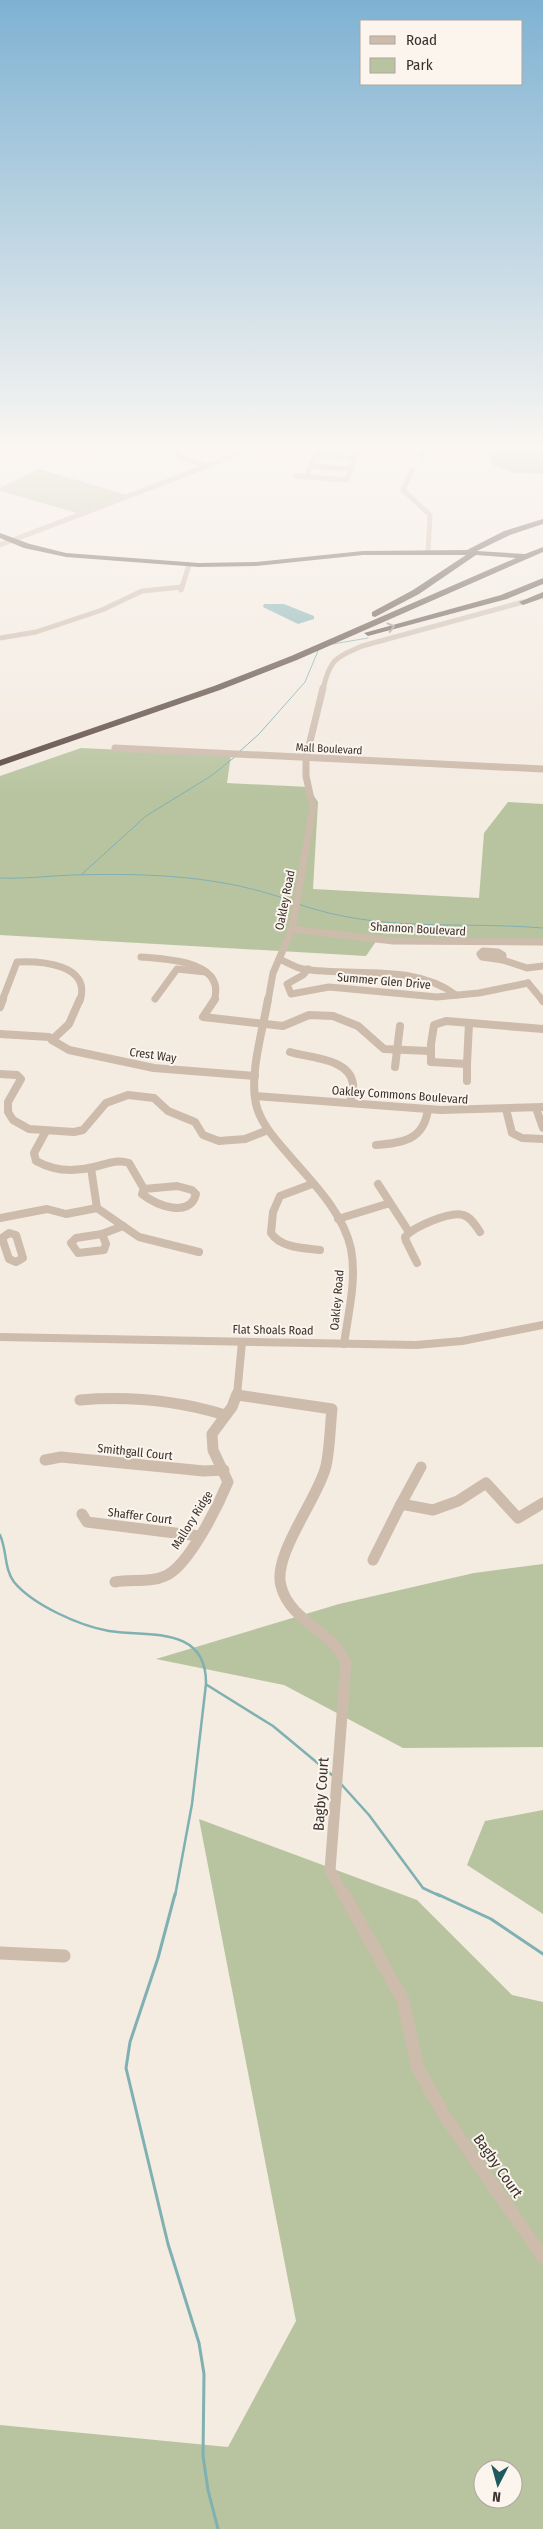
<svg xmlns="http://www.w3.org/2000/svg" width="543" height="2529" viewBox="0 0 543 2529" font-family="'Fira Sans Condensed',sans-serif">
<rect width="100%" height="100%" fill="#f4ebe1"/>
<!-- green -->
<g fill="#b8c4a0" fill-rule="evenodd">
<path d="M543,446V474L515,473L492,465L489,451Z"/>
<path d="M39,469L130,496L77,513L0,491V488Z"/>
<path d="M81,748L231,755L227,783L308,787L318,802L313,889L479,898L484,833L508,802L543,804V940H377L366,956L0,935V776Z"/>
<path d="M543,1564V1747L403,1748L284,1685L156,1659L339,1604L474,1573Z"/>
<path d="M543,1810V1914L467,1865L485,1821Z"/>
<path d="M199,1819L417,1900L512,1995L543,2002V2529H0V2425L228,2447L296,2321ZM483,2469H513V2499H483Z"/>
</g>
<!-- water -->
<path fill="#7fb0b2" d="M264,604H284L314,616V619L298,624L263,607Z"/>
<g fill="none" stroke-linecap="round" stroke-linejoin="round">
<!-- stream-far2 -->
<g stroke="#7fb0b2" stroke-width="1">
<path d="M333,644L368,638"/>
<path d="M239,752L259,734L305,682L318,651"/>
<path d="M82,874L146,816L211,776L236,756"/>
<path d="M0,878C24,879 48,876 72,875C148,873 222,875 294,902"/>
<path d="M298,904C382,933 457,921 543,928"/>
</g>
<!-- stream-far1 -->
<g stroke="#7fb0b2" stroke-width="2.5">
<path d="M0,1535C7,1550 4,1569 14,1582C33,1605 80,1626 109,1631C147,1637 207,1625 206,1684L192,1804L175,1896"/>
<path d="M207,1685L273,1726L332,1775"/>
<path d="M341,1784L369,1815L423,1888L440,1896"/>
</g>
<!-- stream -->
<g stroke="#7fb0b2" stroke-width="3">
<path d="M175,1894L158,1958L130,2042L126,2068L168,2244L199,2343L204,2374L203,2456L208,2490L218,2529"/>
<path d="M437,1894L491,1919L543,1954"/>
</g>
<!-- minor-far4 -->
<g stroke="#cdbbac" stroke-width="5">
<path d="M458,444L475,446L477,443"/>
<path d="M0,447L50,443L75,449L163,451L181,447L187,443"/>
<path d="M429,448L454,450L459,443"/>
<path d="M171,450L183,458L206,466"/>
<path d="M317,455L355,458"/>
<path d="M422,457L433,444"/>
<path d="M312,466L351,469"/>
<path d="M412,471L403,490L430,515L428,552"/>
<path d="M296,476L347,480L360,443"/>
<path d="M307,477C310,469 312,458 319,452C335,439 385,447 405,448L406,443"/>
<path d="M0,545L268,443"/>
<path d="M181,590L189,565"/>
<path d="M0,638L36,632L102,610L142,591L182,587"/>
<path d="M323,689C330,659 335,658 362,646L523,602"/>
</g>
<!-- minor-far3 -->
<g stroke="#cdbbac" stroke-width="7">
<path d="M115,748L543,769"/>
<path d="M292,929L393,941L543,942"/>
<path d="M483,951L498,952L503,955V960L482,957L480,954Z"/>
<path d="M141,957C167,959 227,961 214,1001"/>
<path d="M279,959C287,962 296,968 303,969C353,977 414,963 456,995"/>
<path d="M503,960L527,968L543,966"/>
<path d="M308,969L303,975L287,984L291,994L329,987L437,997L479,993L528,983"/>
<path d="M528,983L543,1001"/>
<path d="M155,999L177,969L206,972"/>
<path d="M2,1001L17,962C41,961 92,964 80,1001"/>
<path d="M268,1001L273,973L292,929L313,808L306,776V758L323,688"/>
</g>
<!-- minor-far2 -->
<g stroke="#cdbbac" stroke-width="8">
<path d="M215,999L203,1017L283,1026L309,1015L333,1016L358,1026L384,1049L429,1051"/>
<path d="M268,999C263,1030 249,1074 256,1104C261,1126 280,1144 294,1161C316,1186 344,1215 351,1249C357,1280 348,1314 344,1344"/>
<path d="M542,999L543,1001"/>
<path d="M0,1007L3,999"/>
<path d="M469,1023L467,1064L431,1062V1044L434,1025L446,1021L543,1029"/>
<path d="M0,1034L49,1037L52,1040L69,1024L80,999"/>
<path d="M52,1040L69,1050L154,1068L255,1076"/>
<path d="M290,1052C309,1058 350,1058 353,1084C354,1090 351,1097 350,1103"/>
<path d="M467,1064V1081"/>
<path d="M395,1067L400,1026"/>
<path d="M0,1074L17,1075L21,1079L8,1102V1112L13,1120L29,1129L74,1132L83,1130L106,1103L128,1095L154,1098L168,1111L195,1122L203,1135L219,1141L245,1139L268,1130"/>
<path d="M255,1096L441,1110L543,1107"/>
<path d="M536,1108L543,1128"/>
<path d="M506,1109L512,1133L522,1138L543,1139"/>
<path d="M46,1131L34,1153L36,1161C54,1171 74,1172 94,1167C107,1164 116,1159 129,1163L144,1189"/>
<path d="M376,1145C403,1143 424,1140 428,1109"/>
<path d="M91,1168L97,1208"/>
<path d="M312,1184L280,1196L273,1212L271,1233C281,1248 303,1248 320,1250"/>
<path d="M378,1184L409,1232"/>
<path d="M177,1186L192,1190L196,1194C190,1219 156,1205 142,1194L144,1189Z"/>
<path d="M0,1218L47,1209L66,1214L97,1208L139,1237L199,1252"/>
<path d="M338,1219L390,1203"/>
<path d="M9,1233L16,1235L23,1258L16,1262L9,1259L2,1238Z"/>
<path d="M102,1234L106,1244L104,1250L78,1253L71,1243L76,1238Z"/>
<path d="M102,1234L123,1226"/>
<path d="M417,1263L406,1241L405,1237C413,1227 450,1211 463,1215C471,1217 476,1226 480,1232"/>
<path d="M0,1337L416,1345L462,1341L543,1325"/>
<path d="M237,1395H240"/>
<path d="M237,1395L242,1342"/>
</g>
<!-- minor-far1 -->
<g stroke="#cdbbac" stroke-width="11">
<path d="M237,1395L332,1409C330,1427 330,1448 326,1466C319,1497 272,1555 281,1586C290,1622 334,1631 346,1663L330,1870L344,1896"/>
<path d="M80,1400C128,1396 179,1401 225,1415"/>
<path d="M45,1460L61,1457L204,1471L224,1470"/>
<path d="M401,1504L421,1467"/>
<path d="M82,1514L87,1522L199,1536"/>
<path d="M373,1560L401,1504L433,1510L458,1501L486,1483L518,1518L543,1503"/>
<path d="M115,1582C131,1579 150,1583 165,1576C188,1567 218,1506 228,1482L213,1450L212,1434L232,1407L237,1394"/>
</g>
<!-- minor -->
<g stroke="#cdbbac" stroke-width="13">
<path d="M344,1894L403,2000L418,2069L446,2118L543,2257"/>
<path d="M0,1953L64,1956"/>
</g>
<!-- highway -->
<g fill="#5c4a42" fill-rule="evenodd">
<path d="M543,519V524L510,535L477,551L525,554L543,547V552L297,660L220,690L0,766V760L214,686L291,656L516,558L476,555L419,594L375,617L372,616V612L413,590L466,555H363L256,566L199,567L66,557L24,548L0,538V533L30,544L66,553L199,563L256,562L363,551L467,550L504,531Z"/>
<path d="M543,578V584L507,599L368,636L364,633L501,595Z"/>
<path d="M543,592V598L523,605L519,602Z"/>
</g>
</g>
<!-- one-way arrows -->
<defs><path id="oneway-chevron" d="M-2-3.5L2.5 0L-2 3.5" fill="none" stroke-width="1.6" stroke-linecap="round" stroke-linejoin="round" transform="scale(1.25)"/></defs>
<use stroke="#9c8e87" href="#oneway-chevron" transform="translate(391 627) rotate(-15)"/>
<!-- sky -->
<linearGradient id="sky" x2="0" y2="1"><stop stop-color="#7eb2d2"/><stop offset="0.56" stop-color="#faf6f2"/><stop offset="1" stop-color="#faf6f2" stop-opacity="0"/></linearGradient>
<rect width="543" height="797" fill="url(#sky)"/>
<g text-anchor="middle" dominant-baseline="central" stroke-width="4" stroke-linejoin="round" paint-order="stroke">
<!-- far-street labels -->
<g font-size="11" fill="#3b302b" stroke="#fbf5ee">
<text transform="translate(329 749) rotate(3)">Mall Boulevard</text>
</g>
<!-- street labels -->
<g font-size="12" fill="#3b302b" stroke="#fbf5ee">
<text transform="translate(285 900) rotate(-79)">Oakley Road</text>
<text transform="translate(418 929) rotate(3)">Shannon Boulevard</text>
<text transform="translate(384 981) rotate(5)">Summer Glen Drive</text>
<text transform="translate(153 1055) rotate(8)">Crest Way</text>
<text transform="translate(400 1095) rotate(4)">Oakley Commons Boulevard</text>
<text transform="translate(337 1300) rotate(-85)">Oakley Road</text>
<text transform="translate(273 1330) rotate(1)">Flat Shoals Road</text>
<text transform="translate(135 1452) rotate(6)">Smithgall Court</text>
<text transform="translate(140 1516) rotate(7)">Shaffer Court</text>
<text transform="translate(192 1520) rotate(-58)">Mallory Ridge</text>
</g>
<!-- near-street labels -->
<g font-size="15" fill="#3b302b" stroke="#fbf5ee">
<text transform="translate(321 1794) rotate(-86)">Bagby Court</text>
<text transform="translate(498 2166) rotate(55)">Bagby Court</text>
</g>
</g>
<!-- legend -->
<rect x="360" y="20" width="162" height="65" fill="#fbf5ee" stroke="#aea6a0"/>
<rect x="370" y="36" width="25" height="8" fill="#cdbbac" stroke="#aea6a0"/>
<text x="406" y="45" font-size="15" fill="#3b302b">Road</text>
<rect x="370" y="58" width="25" height="15" fill="#b8c4a0" stroke="#aea6a0"/>
<text x="406" y="70" font-size="15" fill="#3b302b">Park</text>
<!-- north arrow -->
<g transform="translate(498 2484) rotate(186)"><circle r="24" fill="#fbf5ee" stroke="#aea6a0"/>
<path d="M0-4L9 19L0 12L-9 19Z" fill="#1f5a5e"/>
<text y="-8" font-size="14" font-weight="bold" text-anchor="middle" fill="#3b302b">N</text>
</g>
</svg>
